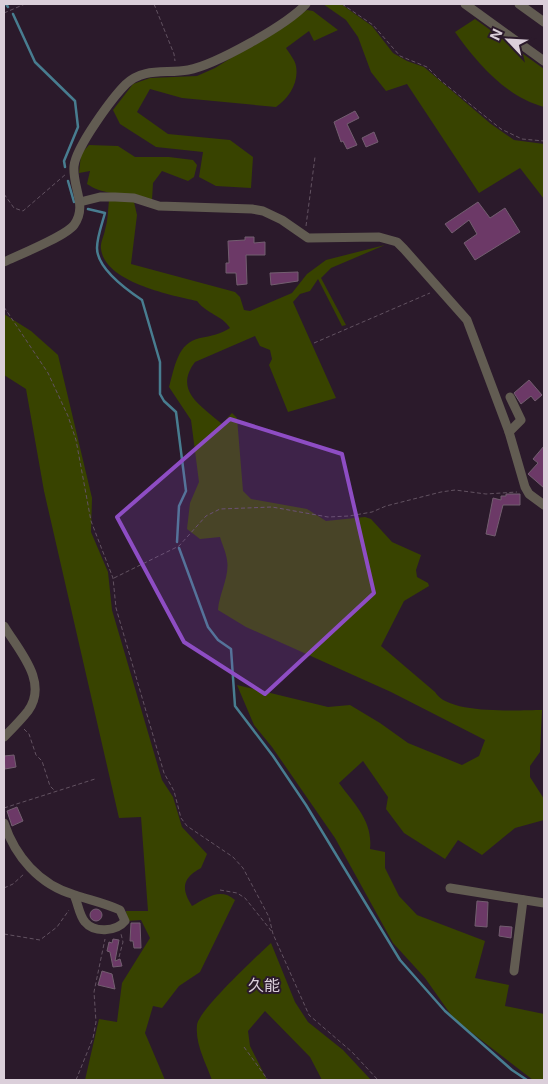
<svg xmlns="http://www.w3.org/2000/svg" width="548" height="1084" viewBox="0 0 548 1084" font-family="Inter,'Noto Sans JP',sans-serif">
<rect width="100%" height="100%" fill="#2b1a2b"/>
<!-- green -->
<g fill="#384300">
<path d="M323,4H341L372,26L393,53L407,61L424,67L491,124L514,140L544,144V199L520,168L479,193L407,84L386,91L371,72L358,37L346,20Z"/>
<path d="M307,10L313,11L338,30L314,41L309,31L286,48C289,53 295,60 296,66C299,83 289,98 276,107L182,98L150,89L137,112L168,134L230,140L253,157L251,188L216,186L199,177L203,152L156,147L120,124L113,110L133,84L150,78L197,76L215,68Z"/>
<path d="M475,19L544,69V107C506,97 477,63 455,32Z"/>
<path d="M89,145L118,146L135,157H169L193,160L197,165L194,177L188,181L162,171L153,183L152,200C131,194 104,196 87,184L90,171L79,173L81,154Z"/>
<path d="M109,200L134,202L137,215L131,264L235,292L240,297L244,310L250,311L292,293L307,274L326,260L385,245L331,268L321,278L346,325L342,326L318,279L310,291L300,294L293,302L336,398L288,412L269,365L272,359L270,350L260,346L255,336L195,362C173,391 202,406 222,424L232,413L237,418L243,491L251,499L307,509L326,521L365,517L371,519L392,542L421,555L416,570L417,577L428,583L429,586L404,601L381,646L435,692C448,715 518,710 542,710L540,752L530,766V777L544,799V820L515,828L482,855L458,840L445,859L404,833L386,809L388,797L363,761L339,783C355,805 373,821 370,849L385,852V868L399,896L417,915L485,941L475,978L509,985L505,1006L544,1014V1080H533L454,1019L425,978L393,943L335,838L272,747L254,725L237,685L328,707L350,705L380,723L408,743L462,765L479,756L485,740L391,692L246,627L218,610C219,594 230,576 227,560C226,552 222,544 220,537L200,539L187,529L190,503L199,482L191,420L169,387C175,367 177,343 200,338C211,336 221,334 230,328C222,315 208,315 197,301C170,295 105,282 101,249C100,243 104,236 105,230C108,220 108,210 109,200Z"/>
<path d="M4,314L31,331L58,355L92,498L91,532L108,572L112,610L162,780L173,797L182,827L207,854L201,868C182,878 181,889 192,906C207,898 220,887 235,900L200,972L179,986L162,1008L153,1006L145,1033L165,1080H85L99,1019L117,1022L122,983L150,938L141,920L127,921L126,911H148L141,817L119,818L44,491L26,389L4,375Z"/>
<path d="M271,943L295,1002L308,1022L343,1050L371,1080H322L310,1057L265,1011L248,1031L250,1046L267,1080H212C206,1063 195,1044 197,1025C198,1011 258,955 271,943Z"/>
</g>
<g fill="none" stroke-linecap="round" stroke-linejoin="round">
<!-- stream -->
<g stroke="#487d90" stroke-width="2.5">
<path d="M6,4L8,7"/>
<path d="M13,14L35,62L75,101L78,127L64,161L65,167"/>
<path d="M68,181L74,202"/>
<path d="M88,209L105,213C102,224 97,237 97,248C97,268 127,290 142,300L160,362V394L164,401L176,412L186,491L179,506L177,542"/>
<path d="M179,548L208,627L218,640L231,649L235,706L273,756L306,805L400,960L445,1011L512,1070L527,1080"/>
</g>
</g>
<!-- building -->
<g fill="#6c3967" stroke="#735e70">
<path d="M355,111L359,118L347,124L357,145L347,149L343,141L341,142L334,122Z"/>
<path d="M374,132L378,142L366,147L362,138Z"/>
<path d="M478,202L490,218L505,208L520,232L475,260L464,243L477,234L469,220L452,233L445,224Z"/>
<path d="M245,237H254V243L265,242V255H246L247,284L237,285L236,273H226V263H229L228,241L245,240Z"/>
<path d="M298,272V281L271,285L270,273Z"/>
<path d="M529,380L542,395L535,401L531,396L521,404L514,393Z"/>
<path d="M544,446V488L528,474L538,463L533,459Z"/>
<path d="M506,494H520V505H503L495,536L486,534L493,498L501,500V496H506Z"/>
<path d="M14,755L16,767L5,769L4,756Z"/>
<path d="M17,807L23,821L12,826L7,811Z"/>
<path d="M477,901L488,902L487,927L475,926Z"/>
<circle cx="96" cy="915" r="6"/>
<path d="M131,923H140L141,948H134L133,941H130Z"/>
<path d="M500,926L512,927L511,938L499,936Z"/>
<path d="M113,939L119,940L115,961L120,959L122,966L113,967L110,952L107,951L109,942L112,943Z"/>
<path d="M102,971L112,974L115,989L98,985Z"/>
</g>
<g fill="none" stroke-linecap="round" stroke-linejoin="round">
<!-- path -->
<g stroke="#625261" stroke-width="1" stroke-dasharray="4 2.5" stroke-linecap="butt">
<path d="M154,4L174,54L175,61"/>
<path d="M342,4L373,25L400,56L427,67L440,80L501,129L522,139L544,141"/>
<path d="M4,13L25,4"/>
<path d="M4,194L14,208L23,211L66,174"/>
<path d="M306,226L315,157"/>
<path d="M4,307L48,373L68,416L76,440L91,521L113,578L116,608L164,773L174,791L181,818L187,826L233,857L243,868L269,917L273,934L309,1015L352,1052L378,1080"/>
<path d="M314,343L430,293"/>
<path d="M114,578L179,546L206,516L220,509L272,507L328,517L349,516L372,512L386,506L441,492L455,490L486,494L517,492"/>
<path d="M24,729L29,734L36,755L42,761L50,786L55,791"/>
<path d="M4,808L95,779"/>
<path d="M4,888L13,884L24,874"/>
<path d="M220,890L237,893L245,898L273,933"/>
<path d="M4,934L40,940L57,927L69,910"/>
<path d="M119,957L123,942L121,934"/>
<path d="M244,1047L268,1080"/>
<path d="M76,1080L93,1038L96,1022L94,992L105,939"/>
</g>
<!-- minor -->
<g stroke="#625c52" stroke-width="9">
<path d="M465,4L544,61"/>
<path d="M519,4L544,22"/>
<path d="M80,202L100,197H115L134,198L159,206L252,209L263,211L282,220L308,238L379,237L397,242L404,249L467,320L509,432L525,487L529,494L544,505"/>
<path d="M4,262C19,255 66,236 74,225C88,206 72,187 74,166C76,147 112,98 126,84C144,67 166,74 188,70C215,65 287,25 306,4"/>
<path d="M509,432L521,420L510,397"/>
<path d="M4,626C19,651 49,682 28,711C21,720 12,729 4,737"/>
<path d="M4,823C15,856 39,885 75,895C90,900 105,903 120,910L125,921C116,932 94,933 85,922C79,915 78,903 74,895"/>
<path d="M450,888L544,903"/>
<path d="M514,971L523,900"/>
</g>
</g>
<!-- marked area -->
<path fill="#8e4dc4" fill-opacity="0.2" stroke="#8e4dc4" stroke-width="4" stroke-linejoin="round" d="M230,419L342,454L374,593L265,694L184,642L117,517Z"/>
<g text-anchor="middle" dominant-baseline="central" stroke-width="4" stroke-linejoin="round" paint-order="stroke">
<!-- quarter labels -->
<g font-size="16" fill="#dbcfda" stroke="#2b1a2b">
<text x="264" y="985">久能</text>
</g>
</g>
<!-- border -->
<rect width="548" height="1084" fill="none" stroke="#dbcfda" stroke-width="10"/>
<!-- north arrow -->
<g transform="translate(508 40) rotate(295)" stroke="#2b1a2b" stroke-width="4" paint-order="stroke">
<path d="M0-4L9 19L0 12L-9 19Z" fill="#dbcfda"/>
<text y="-8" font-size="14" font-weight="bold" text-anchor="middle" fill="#dbcfda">N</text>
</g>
</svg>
